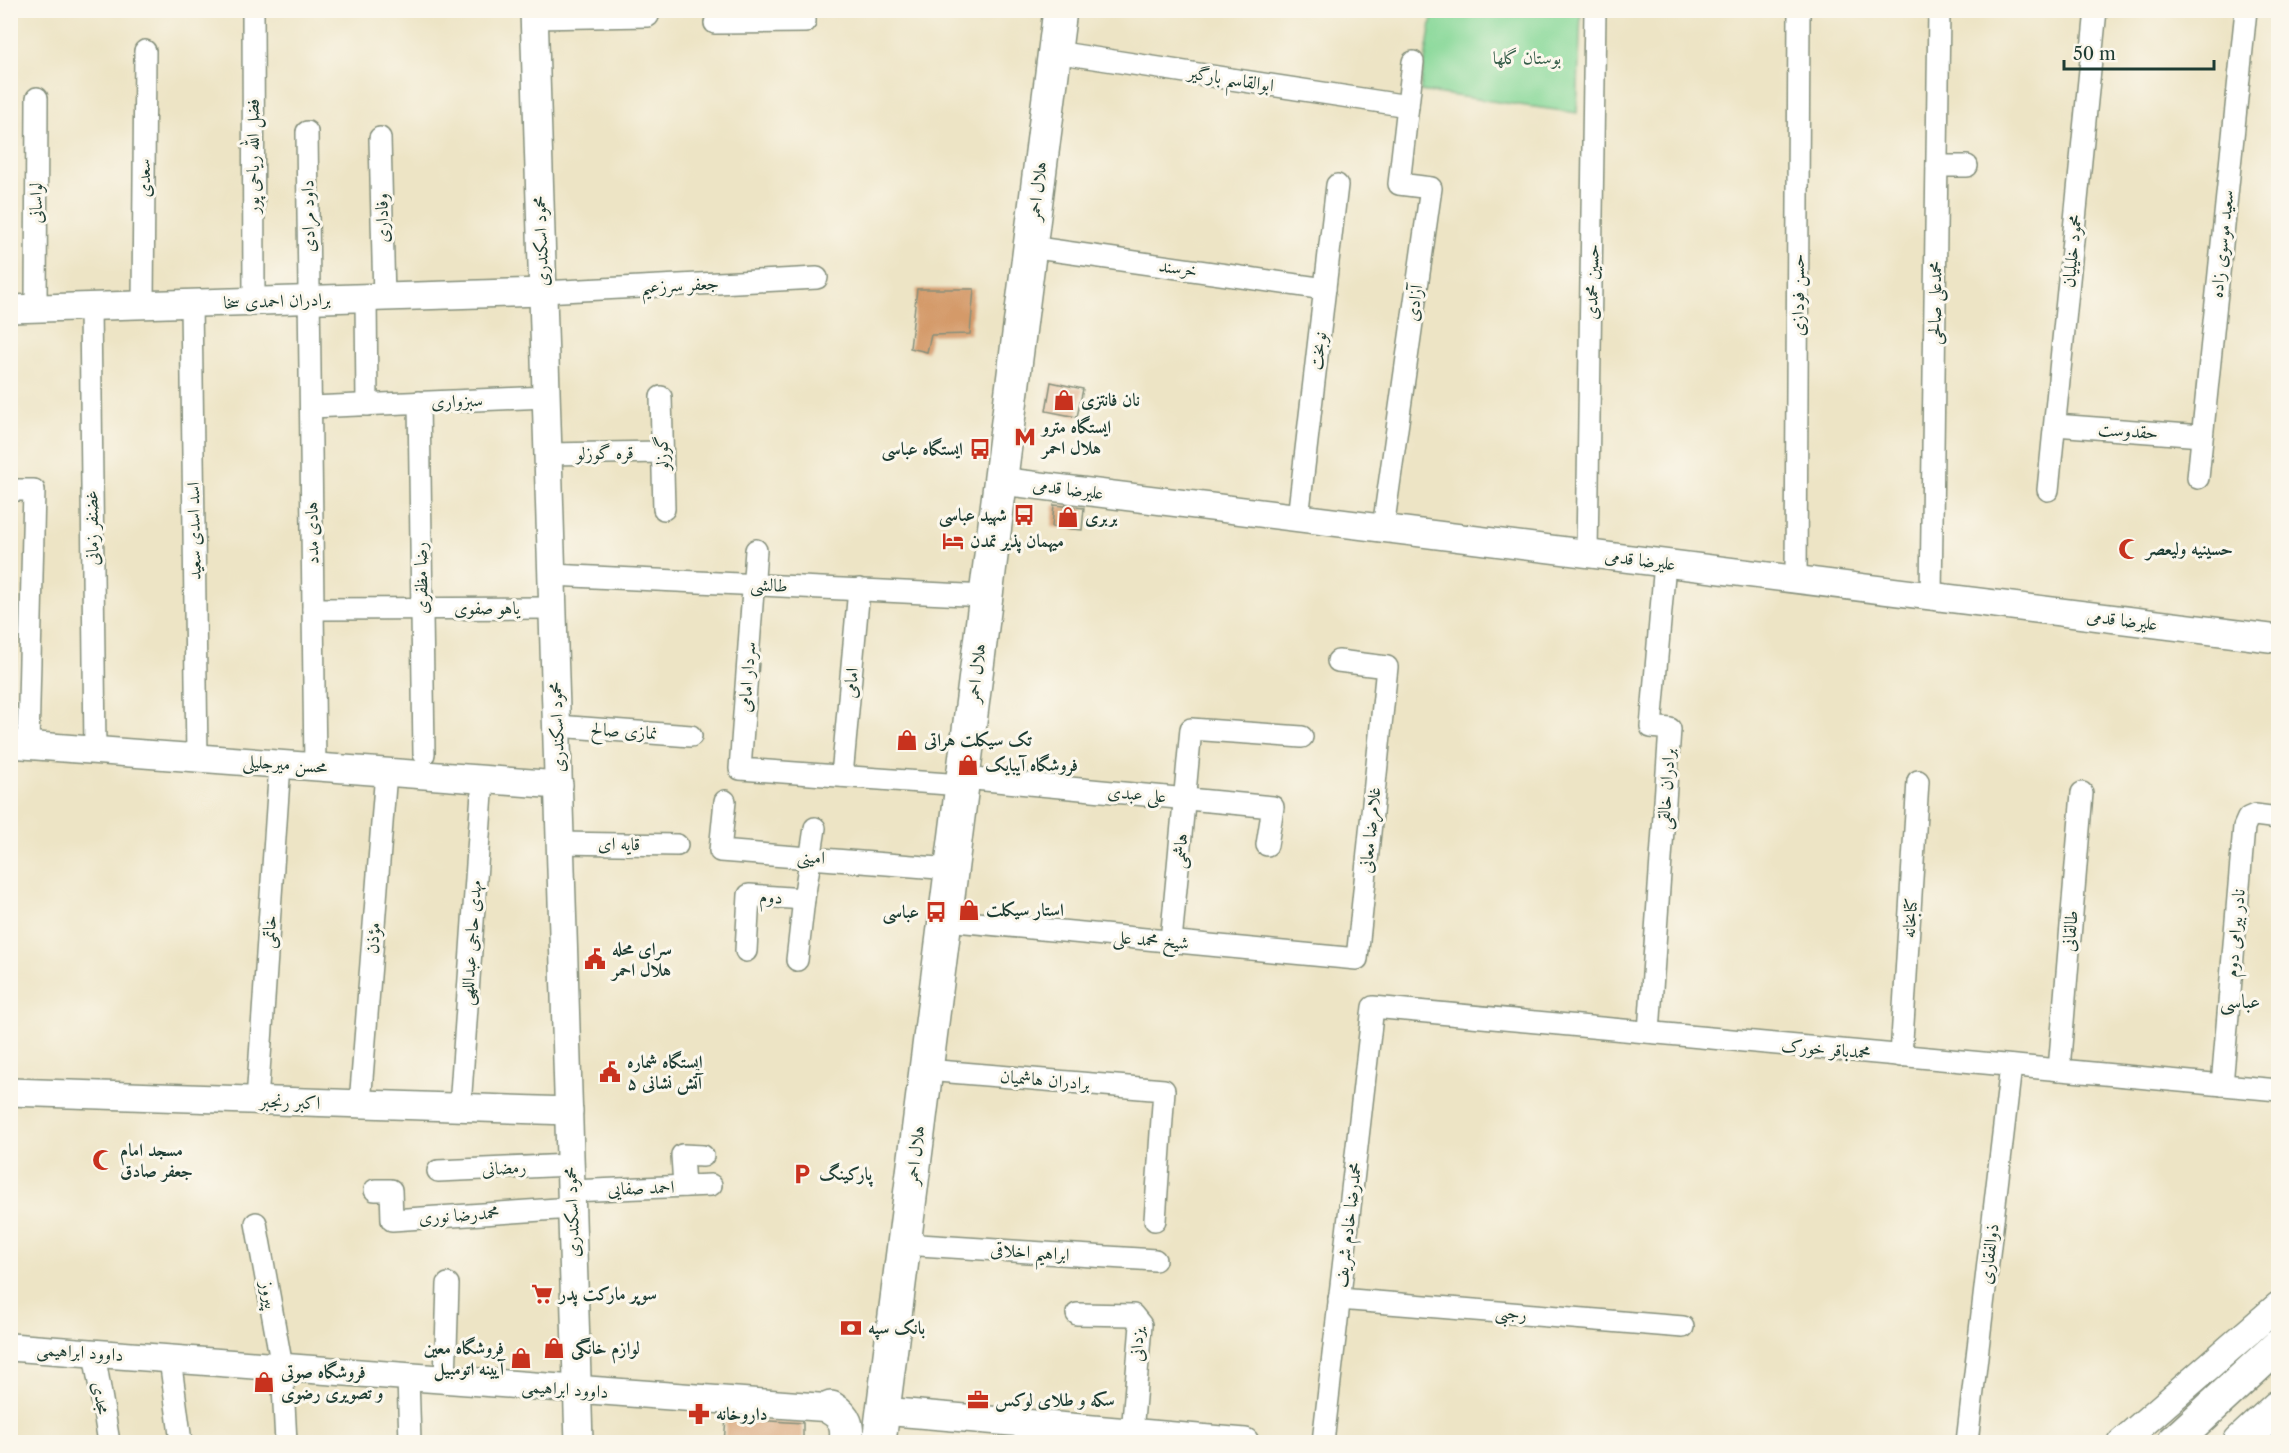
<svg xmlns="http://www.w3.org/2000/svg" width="2289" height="1453" viewBox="0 0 2289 1453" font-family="'Libre Caslon Text',Amiri,serif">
<rect width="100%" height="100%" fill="#fbf7ec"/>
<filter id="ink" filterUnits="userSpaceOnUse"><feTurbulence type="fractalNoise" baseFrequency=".0167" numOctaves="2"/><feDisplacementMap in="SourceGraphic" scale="12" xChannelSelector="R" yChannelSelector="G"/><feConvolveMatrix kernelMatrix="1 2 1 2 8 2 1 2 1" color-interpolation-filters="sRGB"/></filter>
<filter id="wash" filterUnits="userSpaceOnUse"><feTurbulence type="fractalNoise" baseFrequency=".008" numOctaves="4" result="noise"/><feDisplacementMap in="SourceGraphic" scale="24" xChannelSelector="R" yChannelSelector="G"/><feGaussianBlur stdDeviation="1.35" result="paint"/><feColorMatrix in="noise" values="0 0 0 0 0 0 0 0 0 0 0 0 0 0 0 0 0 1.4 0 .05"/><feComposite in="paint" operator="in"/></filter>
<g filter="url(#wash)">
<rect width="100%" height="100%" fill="#ede4c5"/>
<!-- green -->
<path fill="#87d898" stroke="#538a66" stroke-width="1.5" d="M1433,11H1581L1577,113L1420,91Z"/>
<g id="blocks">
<!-- building -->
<g fill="#d49a69">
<path d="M917,289H974L970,334L931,335L927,352L910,348Z"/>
<path d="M1051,382L1083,389L1077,417L1046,411Z"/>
<path d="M1054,505L1084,508L1082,530L1052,527Z"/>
<path d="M726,1418L803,1423V1443H724Z"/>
</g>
</g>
</g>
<g filter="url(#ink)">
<use href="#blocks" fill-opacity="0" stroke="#86907c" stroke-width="1.5"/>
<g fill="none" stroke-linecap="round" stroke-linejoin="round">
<defs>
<g id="minor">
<path d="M253,10L254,302"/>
<path d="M534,18L648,16"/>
<path d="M715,23L805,22V10"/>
<path d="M1055,52L1408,106"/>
<path d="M307,132L315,766"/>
<path d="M380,138L384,298"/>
<path d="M1937,166H1967"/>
<path d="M1030,247L1325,289"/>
<path d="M543,292L817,278"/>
<path d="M366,298L367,405"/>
<path d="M191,303L197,758"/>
<path d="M143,305L145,51"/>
<path d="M90,307L95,750"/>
<path d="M36,308L37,98"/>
<path d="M661,397L664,509"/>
<path d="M419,402L424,754"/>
<path d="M311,407L546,397"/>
<path d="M2055,425L2202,436"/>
<path d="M548,454L662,452"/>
<path d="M2198,478L2246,10"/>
<path d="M10,490H34L28,745"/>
<path d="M2048,490L2096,10"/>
<path d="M1298,518L1337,185"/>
<path d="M1383,528L1431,188L1399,184L1413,62"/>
<path d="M756,550L740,769L962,785"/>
<path d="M1587,553L1595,10"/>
<path d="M552,575L986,596"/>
<path d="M1796,579L1799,10"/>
<path d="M1931,596L1939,10"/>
<path d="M313,609L553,608"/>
<path d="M557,726L691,736"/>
<path d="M842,776L859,589"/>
<path d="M963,778L1273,807L1267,845"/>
<path d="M725,801L720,851L951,869"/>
<path d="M560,843L677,845"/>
<path d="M945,920L1357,959L1387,667L1338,661"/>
<path d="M1171,941L1191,729L1302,737"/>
<path d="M746,951L749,895L804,899L815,828"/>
<path d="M797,960L804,899"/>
<path d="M1649,1032L1670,729L1651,727L1665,563"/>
<path d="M1901,1056L1918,781"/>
<path d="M926,1070L1164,1090L1155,1220"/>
<path d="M2059,1070L2082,793"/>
<path d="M2222,1085L2244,827L2248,818L2255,815L2278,818"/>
<path d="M257,1101L280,764"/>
<path d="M360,1104L386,772"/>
<path d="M460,1107L483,779"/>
<path d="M438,1171L570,1165"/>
<path d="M684,1186L682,1155L703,1156"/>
<path d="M375,1190H391L392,1220L572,1208"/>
<path d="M571,1191L711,1185"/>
<path d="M256,1223L282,1367L286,1442"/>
<path d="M904,1244L1155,1260"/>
<path d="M1339,1299L1683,1327"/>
<path d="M1077,1314L1133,1315L1141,1325L1132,1433"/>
<path d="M94,1353L109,1442"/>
<path d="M170,1359L181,1442"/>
<path d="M408,1377L410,1442"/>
<path d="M445,1380L448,1284"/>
<path d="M1323,1442L1373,1007L2278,1090"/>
<path d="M1967,1442L2011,1066"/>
</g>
<g id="tertiary">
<path d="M534,10L579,1442"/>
<path d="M10,309L543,292"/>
<path d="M1001,481L2278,639"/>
<path d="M10,744L559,785"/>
<path d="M10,1092L569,1111"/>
<path d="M10,1347L831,1408"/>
<path d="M883,1411L1245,1442"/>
<path d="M2122,1442L2278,1306"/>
</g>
<g id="primary">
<path d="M831,1408C846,1417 848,1426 846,1442"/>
<path d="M879,1442L1060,10"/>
<path d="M2174,1442L2278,1346"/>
<path d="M2240,1442L2278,1407"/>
</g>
</defs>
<!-- minor casing -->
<use href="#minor" stroke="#86907c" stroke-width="24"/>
<!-- tertiary casing -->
<use href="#tertiary" stroke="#86907c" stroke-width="30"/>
<!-- primary casing -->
<use href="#primary" stroke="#86907c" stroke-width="36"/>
<!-- minor -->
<use href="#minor" stroke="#fff" stroke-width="21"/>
<!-- tertiary -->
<use href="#tertiary" stroke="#fff" stroke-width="27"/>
<!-- primary -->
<use href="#primary" stroke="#fff" stroke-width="33"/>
</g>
</g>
<!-- icons -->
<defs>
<symbol id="shop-bare" viewBox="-9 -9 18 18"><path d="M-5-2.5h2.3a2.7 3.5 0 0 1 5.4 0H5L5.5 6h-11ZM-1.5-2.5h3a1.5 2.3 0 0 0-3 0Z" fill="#c8321e" stroke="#fbf7ec" stroke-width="2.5" paint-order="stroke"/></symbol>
<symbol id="metro-bare" viewBox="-9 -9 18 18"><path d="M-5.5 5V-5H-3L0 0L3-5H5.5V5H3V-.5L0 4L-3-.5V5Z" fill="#c8321e" stroke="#fbf7ec" stroke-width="2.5" paint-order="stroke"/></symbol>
<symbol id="bus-bare" viewBox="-9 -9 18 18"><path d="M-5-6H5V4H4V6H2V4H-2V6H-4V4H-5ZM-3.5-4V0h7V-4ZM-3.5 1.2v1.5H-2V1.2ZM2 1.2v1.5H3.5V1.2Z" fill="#c8321e" stroke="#fbf7ec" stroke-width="2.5" paint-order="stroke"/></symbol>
<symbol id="hotel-bare" viewBox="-9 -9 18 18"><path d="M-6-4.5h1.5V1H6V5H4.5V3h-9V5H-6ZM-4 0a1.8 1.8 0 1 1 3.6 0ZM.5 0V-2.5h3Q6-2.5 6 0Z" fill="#c8321e" stroke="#fbf7ec" stroke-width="2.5" paint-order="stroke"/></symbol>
<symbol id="mosque-bare" viewBox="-9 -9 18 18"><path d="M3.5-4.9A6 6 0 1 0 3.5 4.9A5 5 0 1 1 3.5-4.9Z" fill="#c8321e" stroke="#fbf7ec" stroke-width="2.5" paint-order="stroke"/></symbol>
<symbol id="civic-bare" viewBox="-9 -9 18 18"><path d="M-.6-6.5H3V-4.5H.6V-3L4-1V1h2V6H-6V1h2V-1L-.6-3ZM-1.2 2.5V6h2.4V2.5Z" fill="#c8321e" stroke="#fbf7ec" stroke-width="2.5" paint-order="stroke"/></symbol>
<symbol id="parking-bare" viewBox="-9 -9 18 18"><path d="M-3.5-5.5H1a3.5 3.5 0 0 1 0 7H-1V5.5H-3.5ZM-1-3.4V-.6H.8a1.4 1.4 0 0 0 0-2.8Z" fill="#c8321e" stroke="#fbf7ec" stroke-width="2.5" paint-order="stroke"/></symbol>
<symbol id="supermarket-bare" viewBox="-9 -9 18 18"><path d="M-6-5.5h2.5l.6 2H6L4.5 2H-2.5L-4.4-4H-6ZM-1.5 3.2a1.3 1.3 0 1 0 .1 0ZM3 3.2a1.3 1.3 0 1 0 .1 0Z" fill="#c8321e" stroke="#fbf7ec" stroke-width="2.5" paint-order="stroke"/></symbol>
<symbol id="bank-bare" viewBox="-9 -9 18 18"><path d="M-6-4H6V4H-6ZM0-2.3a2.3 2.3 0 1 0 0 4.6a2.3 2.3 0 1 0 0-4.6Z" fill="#c8321e" stroke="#fbf7ec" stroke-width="2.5" paint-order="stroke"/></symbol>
<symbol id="office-bare" viewBox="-9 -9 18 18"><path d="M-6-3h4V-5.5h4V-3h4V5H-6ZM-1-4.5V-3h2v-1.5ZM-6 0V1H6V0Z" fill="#c8321e" stroke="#fbf7ec" stroke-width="2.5" paint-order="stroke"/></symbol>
<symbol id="pharmacy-bare" viewBox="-9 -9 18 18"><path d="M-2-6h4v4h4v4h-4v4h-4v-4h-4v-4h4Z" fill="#c8321e" stroke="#fbf7ec" stroke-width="2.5" paint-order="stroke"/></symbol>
</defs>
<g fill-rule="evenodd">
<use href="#shop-bare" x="1049" y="385" width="30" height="30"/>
<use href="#metro-bare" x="1010" y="422" width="30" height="30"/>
<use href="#bus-bare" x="965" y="434" width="30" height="30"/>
<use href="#bus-bare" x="1009" y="500" width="30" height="30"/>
<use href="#shop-bare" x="1053" y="502" width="30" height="30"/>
<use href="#hotel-bare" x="938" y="526" width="30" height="30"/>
<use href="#mosque-bare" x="2114" y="534" width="30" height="30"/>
<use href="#shop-bare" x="892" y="725" width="30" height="30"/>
<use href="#shop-bare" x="953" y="750" width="30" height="30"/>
<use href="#shop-bare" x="954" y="895" width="30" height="30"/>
<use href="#bus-bare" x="921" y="897" width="30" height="30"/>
<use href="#civic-bare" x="580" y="944" width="30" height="30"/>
<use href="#civic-bare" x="595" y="1057" width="30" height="30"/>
<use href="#mosque-bare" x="88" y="1145" width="30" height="30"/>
<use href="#parking-bare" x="787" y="1159" width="30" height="30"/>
<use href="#supermarket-bare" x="527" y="1279" width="30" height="30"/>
<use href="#bank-bare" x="836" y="1313" width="30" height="30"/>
<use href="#shop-bare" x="539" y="1333" width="30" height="30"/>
<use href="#shop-bare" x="506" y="1343" width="30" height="30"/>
<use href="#shop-bare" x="249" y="1367" width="30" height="30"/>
<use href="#office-bare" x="963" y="1385" width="30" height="30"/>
<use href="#pharmacy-bare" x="684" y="1399" width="30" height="30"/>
</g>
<g text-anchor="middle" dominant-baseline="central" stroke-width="6" stroke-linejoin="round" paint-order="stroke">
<!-- park labels -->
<g font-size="18" fill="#345c48" stroke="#fbf7ec">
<text x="1527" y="58">بوستان گلها</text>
</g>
<!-- street labels -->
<g font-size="18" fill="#1f3d34" stroke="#fbf7ec">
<text transform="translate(1231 79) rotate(9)">ابوالقاسم بارگیر</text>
<text transform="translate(253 156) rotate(-90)">فضل الله ریاحی پور</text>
<text transform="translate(144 178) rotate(-90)">سعدی</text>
<text transform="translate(1037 191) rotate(-83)">هلال احمر</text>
<text transform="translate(36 203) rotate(-90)">لواسانی</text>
<text transform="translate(308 216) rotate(-91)">داود مرادی</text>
<text transform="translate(382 218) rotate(-91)">وفاداری</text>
<text transform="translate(541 241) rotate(-92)">محمود اسکندری</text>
<text transform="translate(2222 244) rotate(-84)">سعید موسوی زاده</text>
<text transform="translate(2072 251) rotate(-84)">محمود خلیلیان</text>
<text transform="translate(1178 268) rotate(8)">خرسند</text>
<text transform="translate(1592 282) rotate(-89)">حسین محمدی</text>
<text transform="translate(680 285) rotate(-3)">جعفر سرزعیم</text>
<text transform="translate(1798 295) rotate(-90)">حسن فودازی</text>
<text transform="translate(277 301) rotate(-2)">برادران احمدی سخا</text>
<text transform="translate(1414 303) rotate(-82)">آزادی</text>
<text transform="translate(1935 303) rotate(-89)">محمدعلی صالحی</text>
<text transform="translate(1318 351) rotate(-83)">نوبخت</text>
<text transform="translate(457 401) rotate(-2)">سبزواری</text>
<text transform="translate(2128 431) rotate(4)">حقدوست</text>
<text transform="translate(605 453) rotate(-1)">قره گوزلو</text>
<text transform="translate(662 453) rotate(-92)">گوزلو</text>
<text transform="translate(1068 489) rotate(7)">علیرضا قدمی</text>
<text transform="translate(92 528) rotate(-91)">غضنفر زمانی</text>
<text transform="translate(194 531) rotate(-91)">اسد اسدی سعید</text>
<text transform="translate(312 533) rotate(-91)">هادی مدد</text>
<text transform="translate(1640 560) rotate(7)">علیرضا قدمی</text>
<text transform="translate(421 578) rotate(-91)">رضا مظفری</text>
<text transform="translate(769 585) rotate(3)">طالشی</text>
<text x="487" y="608">یاهو صفوی</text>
<text transform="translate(2122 620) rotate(7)">علیرضا قدمی</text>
<text transform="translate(976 673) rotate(-83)">هلال احمر</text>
<text transform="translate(747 677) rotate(-86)">سردار امامی</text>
<text transform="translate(851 683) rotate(-85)">امامی</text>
<text transform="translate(557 727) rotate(-92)">محمود اسکندری</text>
<text transform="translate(624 731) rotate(4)">نمازی صالح</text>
<text transform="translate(285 764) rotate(4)">محسن میرجلیلی</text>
<text transform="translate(1666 789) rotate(-86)">برادران خالقی</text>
<text transform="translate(1137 794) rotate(5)">علی عبدی</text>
<text transform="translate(1370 830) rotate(-84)">غلامرضا معانی</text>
<text transform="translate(619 844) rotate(1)">قایه ای</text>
<text transform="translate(1180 851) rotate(-85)">هاشمی</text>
<text transform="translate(811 857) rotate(4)">امینی</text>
<text transform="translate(771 897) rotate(4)">دوم</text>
<text transform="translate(1910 918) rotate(-86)">کتابخانه</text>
<text transform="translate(2070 931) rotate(-85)">طالقانی</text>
<text transform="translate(269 932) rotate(-86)">خاتمی</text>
<text transform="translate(2235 933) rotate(-85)">نادر بیرامی دوم</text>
<text transform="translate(373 938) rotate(-86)">مؤذن</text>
<text transform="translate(1151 940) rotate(5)">شیخ محمد علی</text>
<text transform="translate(471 943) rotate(-86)">مهدی حاجی عبداللهی</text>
<text transform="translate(1826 1049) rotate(5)">محمدباقر خورک</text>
<text transform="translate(1045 1080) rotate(5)">برادران هاشمیان</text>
<text transform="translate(290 1102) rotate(2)">اکبر رنجبر</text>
<text transform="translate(915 1155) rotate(-83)">هلال احمر</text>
<text transform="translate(504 1168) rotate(-3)">رمضانی</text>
<text transform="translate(641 1188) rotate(-2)">احمد صفایی</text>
<text transform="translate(572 1212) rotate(-92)">محمود اسکندری</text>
<text transform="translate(459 1215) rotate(-4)">محمدرضا نوری</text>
<text transform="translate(1348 1225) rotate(-83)">محمدرضا خادم شریف</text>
<text transform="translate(1030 1252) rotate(4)">ابراهیم اخلاقی</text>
<text transform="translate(1989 1254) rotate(-83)">ذوالفقاری</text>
<text transform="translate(269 1295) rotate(80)">پیروز</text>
<text transform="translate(1511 1313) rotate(5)">رجبی</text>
<text transform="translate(1137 1345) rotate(-90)">یزدانی</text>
<text transform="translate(80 1352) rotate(4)">داوود ابراهیمی</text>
<text transform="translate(565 1389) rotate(4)">داوود ابراهیمی</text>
<text transform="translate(101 1398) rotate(80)">مجدی</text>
</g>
<!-- poi labels -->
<g font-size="18" font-weight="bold" fill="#1f3d34" stroke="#fbf7ec" text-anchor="start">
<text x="1081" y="400">نان فانتزی</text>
<text x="1042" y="427">ایستگاه مترو<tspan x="1042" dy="21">هلال احمر</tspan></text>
<text x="963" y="449" text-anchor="end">ایستگاه عباسی</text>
<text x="1007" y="515" text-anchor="end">شهید عباسی</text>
<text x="1085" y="517">بربری</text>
<text x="970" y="541">میهمان پذیر تمدن</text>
<text x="2146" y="549">حسینیه ولیعصر</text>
<text x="924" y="740">تک سیکلت هراتی</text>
<text x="985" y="765">فروشگاه آیبایک</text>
<text x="986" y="910">استار سیکلت</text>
<text x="919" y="912" text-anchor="end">عباسی</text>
<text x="612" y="949">سرای محله<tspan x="612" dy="21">هلال احمر</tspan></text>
<text x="627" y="1062">ایستگاه شماره<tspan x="627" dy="21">۵ آتش نشانی</tspan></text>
<text x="120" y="1150">مسجد امام<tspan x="120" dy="21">جعفر صادق</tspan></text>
<text x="819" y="1174">پارکینگ</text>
<text x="559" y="1294">سوپر مارکت پدر</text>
<text x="868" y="1328">بانک سپه</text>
<text x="504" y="1348" text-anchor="end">فروشگاه معین<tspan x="504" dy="21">آیینه اتومبیل</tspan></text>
<text x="571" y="1348">لوازم خانگی</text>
<text x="281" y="1372">فروشگاه صوتی<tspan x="281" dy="21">و تصویری رضوی</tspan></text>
<text x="995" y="1400">سکه و طلای لوکس</text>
<text x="716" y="1414">داروخانه</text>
</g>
<!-- neighbourhood labels -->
<g font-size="20" fill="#1f3d34" stroke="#fbf7ec">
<text x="2240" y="1001">عباسی</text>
</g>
</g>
<!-- margin -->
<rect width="2289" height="1453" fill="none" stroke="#fbf7ec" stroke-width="36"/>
<!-- scale -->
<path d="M2064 60v9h150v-9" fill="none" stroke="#1f3d34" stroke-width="3"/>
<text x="2073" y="60" font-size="18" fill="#1f3d34" stroke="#fbf7ec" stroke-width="4.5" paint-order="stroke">50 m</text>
</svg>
